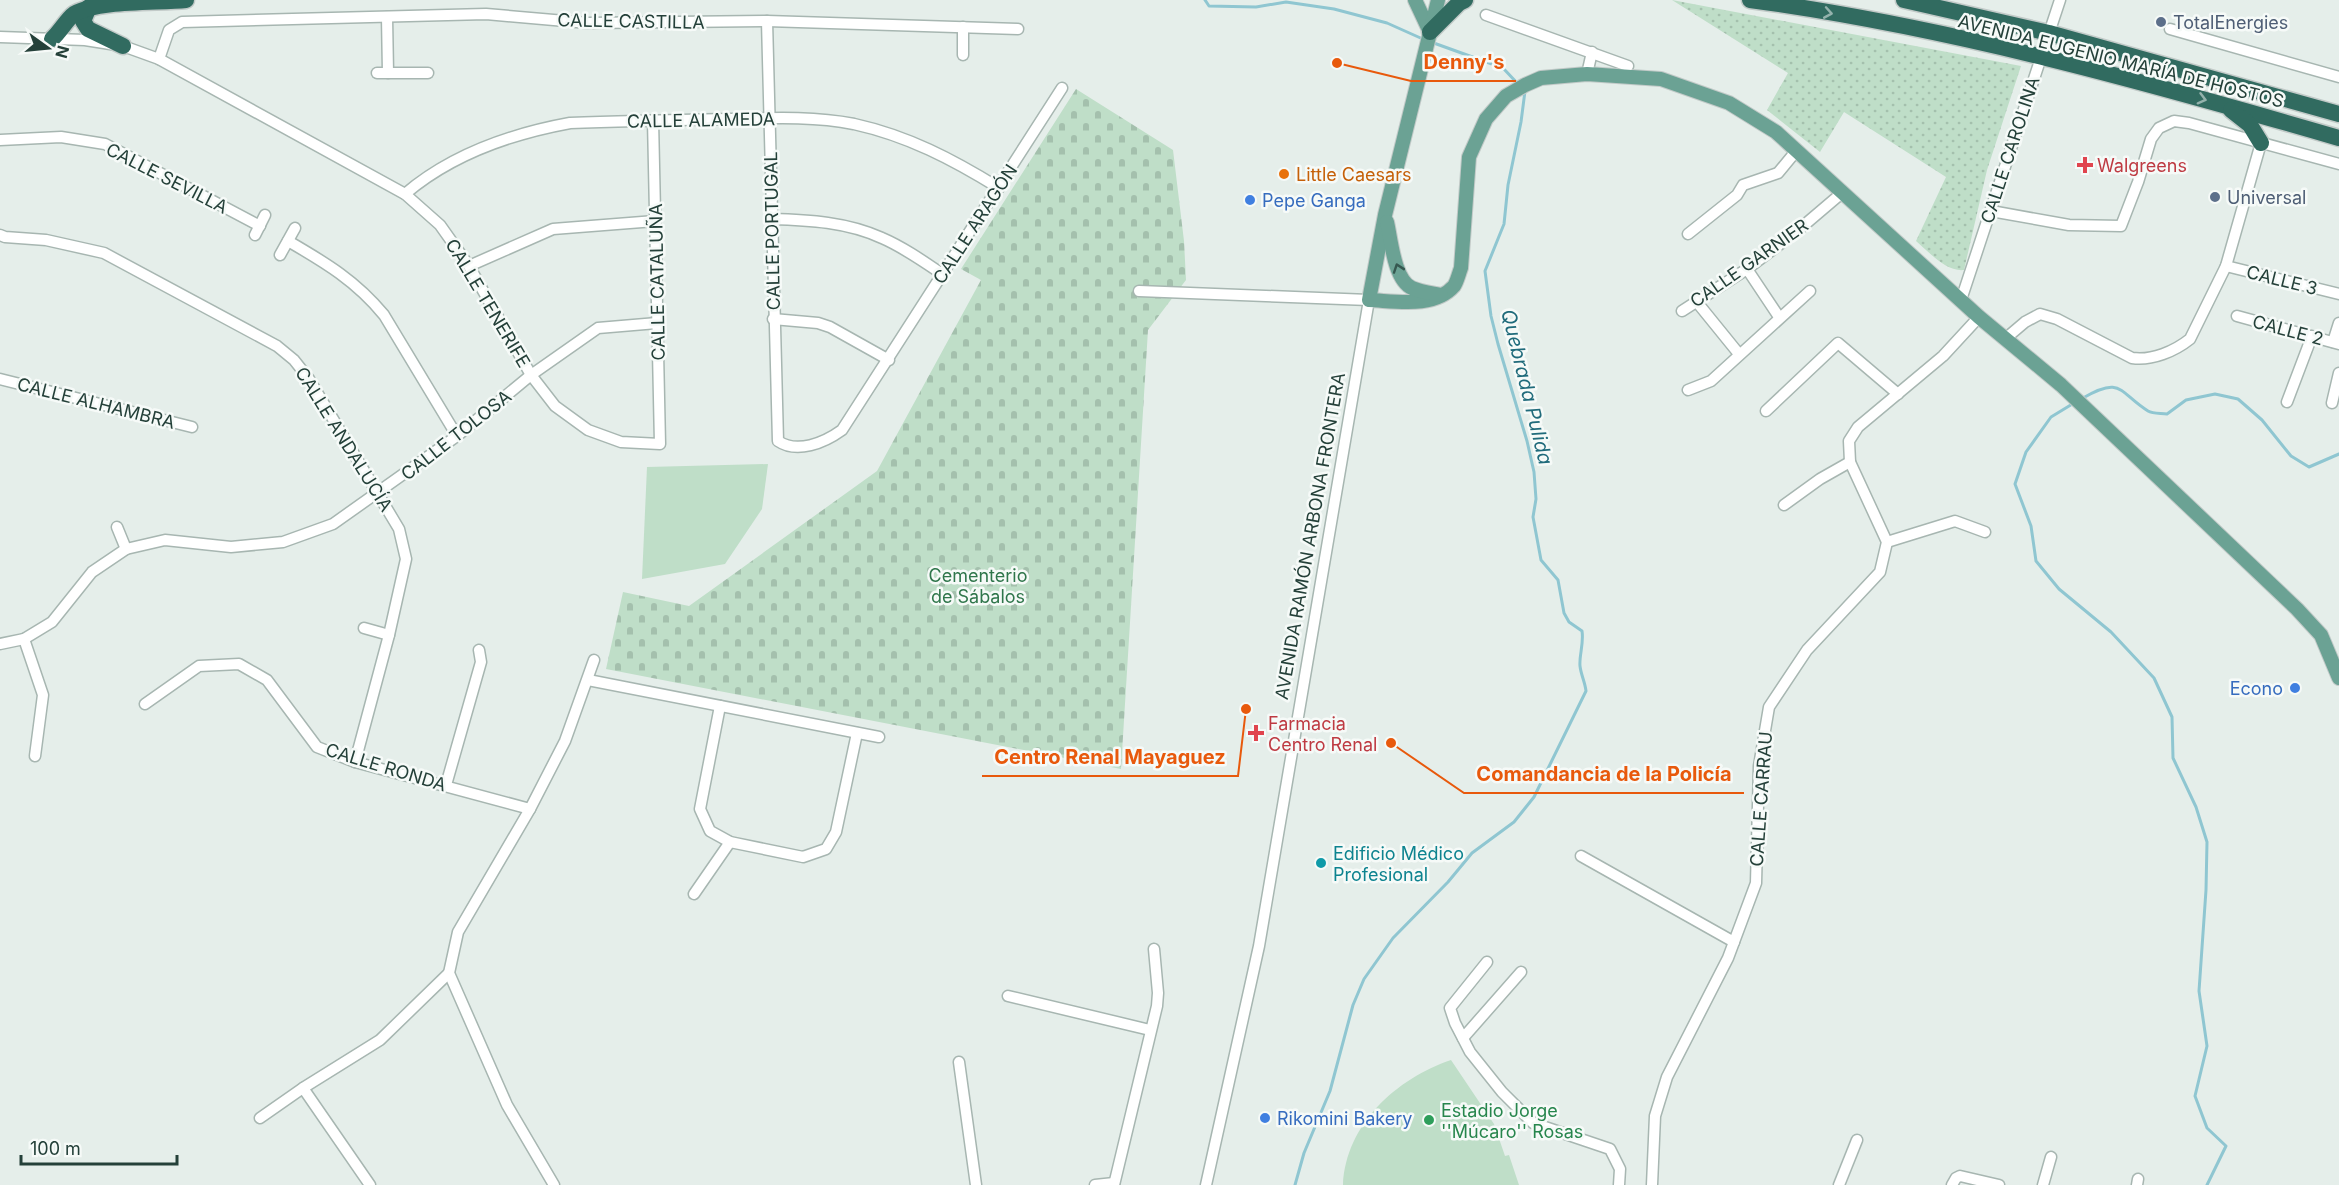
<svg xmlns="http://www.w3.org/2000/svg" width="2339" height="1185" viewBox="0 0 2339 1185" font-family="Inter,sans-serif">
<defs>
<pattern id="grass-dots" width="8" height="8" patternUnits="userSpaceOnUse" patternTransform="scale(1.5)"><rect width="8" height="8" fill="#bfdec8"/><path d="M2 2h.1M6 6h.1" fill="none" stroke="#a4c0ad" stroke-width="1.8" stroke-linecap="round"/></pattern>
<pattern id="cemetery-stones" width="16" height="16" patternUnits="userSpaceOnUse" patternTransform="scale(1.5)"><rect width="16" height="16" fill="#bfdec8"/><path d="M2 7V4a2 2 0 0 1 4 0v3zM10 15v-3a2 2 0 0 1 4 0v3z" fill="#a4c0ad"/></pattern>
</defs>
<rect width="100%" height="100%" fill="#e5eeea"/>
<!-- grass -->
<path fill="url(#grass-dots)" d="M1672,0L2021,66L1987,170L1964,270C1946,272 1929,252 1916,241L1946,177L1844,112L1820,152L1767,110L1788,73Z"/>
<!-- cemetery -->
<path fill="url(#cemetery-stones)" d="M1076,89L1173,150L1184,241L1186,280L1148,330L1121,769L606,669L623,592L689,606L877,471L981,280L961,269Z"/>
<!-- park -->
<g fill="#bfdec8">
<path d="M768,464L762,509L725,564L642,579L647,467Z"/>
<path d="M1451,1060L1494,1124L1505,1156L1509,1155L1519,1185H1343C1346,1124 1396,1079 1451,1060Z"/>
</g>
<g fill="none" stroke-linecap="round" stroke-linejoin="round">
<!-- stream -->
<g stroke="#8fc6d1" stroke-width="3">
<path d="M1205,0L1209,6L1256,7L1286,2L1334,9L1387,23L1425,40"/>
<path d="M1431,42L1503,68L1518,84"/>
<path d="M2083,398C2122,375 2119,393 2148,411C2153,414 2161,413 2167,414L2186,400L2215,394L2238,399L2262,420L2291,456L2309,467L2339,454"/>
<path d="M2074,403L2051,417L2026,452L2015,484L2031,526L2036,561L2059,589L2111,632L2154,678L2172,717L2173,758L2196,807L2207,842L2206,890L2199,991L2207,1046L2195,1096L2207,1128L2226,1146L2207,1185"/>
<path d="M1295,1185L1304,1153L1330,1091L1353,1005L1364,979L1393,938L1448,882L1472,853L1514,822L1534,797L1586,691C1585,682 1581,675 1580,666C1579,655 1584,644 1582,631L1569,622L1564,613L1558,580L1541,560L1533,517L1536,499L1534,472L1527,441L1498,344L1491,316L1485,271L1504,224L1508,185L1521,122L1525,91"/>
</g>
<defs>
<g id="minor">
<path d="M1486,15L1628,66"/>
<path d="M387,17L388,73"/>
<path d="M767,21L778,441C797,454 824,443 842,430L1062,88"/>
<path d="M963,27V55"/>
<path d="M2170,29L2339,77"/>
<path d="M0,37L85,40L123,46L159,59L405,194L440,225L469,266L531,375L555,406L588,430L621,442L660,444L653,120"/>
<path d="M159,59L169,30L182,22L486,14L588,23L767,21L1018,29"/>
<path d="M377,73H428"/>
<path d="M1587,74L1592,52"/>
<path d="M0,140L61,137L105,144L260,226"/>
<path d="M405,194C452,154 510,134 570,123C624,121 677,120 730,119C772,118 813,116 854,124C908,136 952,159 999,188"/>
<path d="M1991,211L2069,225L2121,226L2138,182L2151,139L2159,128L2174,121L2189,123L2339,164"/>
<path d="M771,219C809,220 847,222 882,238C903,247 923,261 942,274"/>
<path d="M1688,234L1737,195L1743,185L1778,173L1797,150"/>
<path d="M0,235L5,237L46,240L104,253L277,346L294,360L309,379L399,529L406,559L389,635L355,762"/>
<path d="M255,235L265,215"/>
<path d="M288,241C326,263 356,281 384,315L457,436"/>
<path d="M280,255L295,228"/>
<path d="M469,266L553,229L655,221"/>
<path d="M2226,266L2339,294"/>
<path d="M1747,269L1779,317"/>
<path d="M1139,291L1369,300L1259,946L1206,1185"/>
<path d="M1961,300L2060,0"/>
<path d="M1696,301L1739,354"/>
<path d="M1682,311L1747,269L1796,232L1843,192"/>
<path d="M2237,316L2339,344"/>
<path d="M773,319L818,323L830,327L889,360"/>
<path d="M2005,339L2025,322L2040,314L2057,319L2132,358C2152,361 2175,351 2190,339L2226,266L2261,143"/>
<path d="M2333,342L2339,323"/>
<path d="M0,379L192,427"/>
<path d="M1688,390L1711,381L1810,291"/>
<path d="M2287,402L2312,336"/>
<path d="M2332,403L2339,373"/>
<path d="M1766,411L1838,343L1898,394"/>
<path d="M1784,505L1820,479L1850,462"/>
<path d="M117,527L126,549"/>
<path d="M1887,542L1955,521L1985,532"/>
<path d="M364,628L389,635"/>
<path d="M24,639L43,695L35,756"/>
<path d="M0,644L24,639L52,622L92,572L126,549L165,540L231,547L283,542L333,524L457,436L531,375L598,328L657,323"/>
<path d="M588,680L879,737"/>
<path d="M145,704L199,666L239,664L267,680L317,747L355,762L530,809"/>
<path d="M720,706L700,809L710,831L730,842L803,857L826,849L836,832L857,733"/>
<path d="M446,785L481,662L479,650"/>
<path d="M1581,856L1734,942"/>
<path d="M694,894L730,842"/>
<path d="M1487,962L1450,1008L1455,1023L1470,1052L1502,1092L1533,1123L1610,1149L1620,1169L1619,1185"/>
<path d="M1008,996L1150,1030"/>
<path d="M1463,1038L1521,972"/>
<path d="M959,1062L976,1185"/>
<path d="M303,1088L370,1185"/>
<path d="M260,1118L303,1088L380,1040L449,973"/>
<path d="M554,1185L507,1105L449,973L458,932L530,809L565,741L594,660"/>
<path d="M1095,1185L1114,1183"/>
<path d="M1114,1185L1157,1006L1158,993L1154,949"/>
<path d="M1652,1185L1655,1116L1667,1077L1728,958L1756,883L1759,766L1769,707L1807,650L1880,572L1887,542L1850,462L1849,441L1858,427L1943,356L1979,317"/>
<path d="M1839,1185L1857,1140"/>
<path d="M1952,1185L1956,1178L1960,1176L1999,1185"/>
<path d="M2043,1185L2051,1157"/>
<path d="M2137,1185L2138,1179"/>
</g>
<g id="major">
<path d="M1415,0L1430,32"/>
<path d="M1438,0L1385,215L1369,300C1395,301 1434,309 1454,286C1457,282 1459,273 1461,268L1469,157L1486,119L1506,96L1525,85L1541,78L1587,74L1661,79L1729,103L1776,132L1979,317L2061,385L2297,609L2321,635L2339,678"/>
<path d="M1387,222C1391,239 1394,280 1412,288C1421,292 1431,293 1441,295"/>
</g>
<g id="highway">
<path d="M1750,0C1950,27 2146,82 2339,138"/>
<path d="M1904,0L2049,33L2339,114"/>
<path d="M89,7L83,21L88,29L123,46"/>
<path d="M1430,32L1459,3L1465,0"/>
<path d="M52,39C60,32 67,19 74,14C98,0 157,3 186,0"/>
<path d="M2231,110L2250,125L2261,143"/>
</g>
</defs>
<!-- minor casing -->
<use href="#minor" stroke="#a7b6b1" stroke-width="13"/>
<!-- major casing -->
<use href="#major" stroke="#c2cac8" stroke-width="16"/>
<!-- highway casing -->
<use href="#highway" stroke="#c2cac8" stroke-width="19"/>
<!-- minor -->
<use href="#minor" stroke="#fff" stroke-width="10"/>
<!-- major -->
<use href="#major" stroke="#6ba294" stroke-width="14"/>
<!-- highway -->
<use href="#highway" stroke="#316b60" stroke-width="16"/>
</g>
<!-- one-way arrows -->
<defs><path id="oneway-chevron" d="M-2-3.5L2.5 0L-2 3.5" fill="none" stroke-width="1.6" stroke-linecap="round" stroke-linejoin="round" transform="scale(1.5)"/></defs>
<g stroke="#94b2ac">
<use href="#oneway-chevron" transform="translate(1828 13) rotate(10)"/>
<use href="#oneway-chevron" transform="translate(2202 99) rotate(15)"/>
</g>
<use stroke="#365850" href="#oneway-chevron" transform="translate(1398 268) rotate(-109)"/>
<!-- markers -->
<g fill="#5c6f8a" stroke="#f6faf8" stroke-width="2">
<circle cx="2161" cy="22" r="6"/>
<circle cx="2215" cy="197" r="6"/>
</g>
<g fill="#e0444e" stroke="#f6faf8" stroke-width="2">
<path d="M2082 156h6v6h6v6h-6v6h-6v-6h-6v-6h6z"/>
<path d="M1253 724h6v6h6v6h-6v6h-6v-6h-6v-6h6z"/>
</g>
<circle fill="#e8710a" stroke="#f6faf8" stroke-width="2" cx="1284" cy="174" r="6"/>
<g fill="#3f7fe0" stroke="#f6faf8" stroke-width="2">
<circle cx="1250" cy="200" r="6"/>
<circle cx="2295" cy="688" r="6"/>
<circle cx="1265" cy="1118" r="6"/>
</g>
<circle fill="#0f9aa8" stroke="#f6faf8" stroke-width="2" cx="1321" cy="863" r="6"/>
<circle fill="#2e9e5b" stroke="#f6faf8" stroke-width="2" cx="1429" cy="1120" r="6"/>
<g text-anchor="middle" dominant-baseline="central" stroke-width="5" stroke-linejoin="round" paint-order="stroke">
<!-- street labels -->
<g font-size="18" fill="#244039" stroke="#f6faf8">
<text transform="translate(631 21) rotate(1)">CALLE CASTILLA</text>
<text transform="translate(2121 61) rotate(14)">AVENIDA EUGENIO MARÍA DE HOSTOS</text>
<text transform="translate(701 120) rotate(-1)">CALLE ALAMEDA</text>
<text transform="translate(2010 150) rotate(-72)">CALLE CAROLINA</text>
<text transform="translate(167 178) rotate(27)">CALLE SEVILLA</text>
<text transform="translate(975 224) rotate(-57)">CALLE ARAGÓN</text>
<text transform="translate(772 231) rotate(-91)">CALLE PORTUGAL</text>
<text transform="translate(1749 263) rotate(-35)">CALLE GARNIER</text>
<text transform="translate(2282 280) rotate(14)">CALLE 3</text>
<text transform="translate(657 282) rotate(-91)">CALLE CATALUÑA</text>
<text transform="translate(488 303) rotate(59)">CALLE TENERIFE</text>
<text transform="translate(2288 330) rotate(15)">CALLE 2</text>
<text transform="translate(96 403) rotate(14)">CALLE ALHAMBRA</text>
<text transform="translate(456 435) rotate(-38)">CALLE TOLOSA</text>
<text transform="translate(344 439) rotate(58)">CALLE ANDALUCÍA</text>
<text transform="translate(1310 536) rotate(-80)">AVENIDA RAMÓN ARBONA FRONTERA</text>
<text transform="translate(386 767) rotate(17)">CALLE RONDA</text>
<text transform="translate(1761 799) rotate(-86)">CALLE CARRAU</text>
</g>
<!-- service labels -->
<g font-size="18" fill="#4e5e75" stroke="#f6faf8" text-anchor="start">
<text x="2173" y="22">TotalEnergies</text>
<text x="2227" y="197">Universal</text>
</g>
<!-- health labels -->
<g font-size="18" fill="#be3a42" stroke="#f6faf8" text-anchor="start">
<text x="2097" y="165">Walgreens</text>
<text x="1268" y="723">Farmacia<tspan x="1268" dy="21">Centro Renal</tspan></text>
</g>
<!-- food labels -->
<g font-size="18" fill="#c56008" stroke="#f6faf8" text-anchor="start">
<text x="1296" y="174">Little Caesars</text>
</g>
<!-- shop labels -->
<g font-size="18" fill="#366cbe" stroke="#f6faf8" text-anchor="start">
<text x="1262" y="200">Pepe Ganga</text>
<text x="2283" y="688" text-anchor="end">Econo</text>
<text x="1277" y="1118">Rikomini Bakery</text>
</g>
<!-- park labels -->
<g font-size="18" fill="#2f764b" stroke="#f6faf8">
<text x="978" y="575">Cementerio<tspan x="978" dy="21">de Sábalos</tspan></text>
</g>
<!-- culture labels -->
<g font-size="18" fill="#0d838f" stroke="#f6faf8" text-anchor="start">
<text x="1333" y="853">Edificio Médico<tspan x="1333" dy="21">Profesional</tspan></text>
</g>
<!-- leisure labels -->
<g font-size="18" fill="#27864d" stroke="#f6faf8" text-anchor="start">
<text x="1441" y="1110">Estadio Jorge<tspan x="1441" dy="21">''Múcaro'' Rosas</tspan></text>
</g>
<!-- water labels -->
<g font-size="20" font-style="italic" fill="#206b7b" stroke="#f6faf8">
<text transform="translate(1527 387) rotate(76)">Quebrada Pulida</text>
</g>
</g>
<!-- callouts -->
<path fill="none" stroke="#e8590c" stroke-width="2" d="M1337 63L1411 81H1516M1246 709L1238 776H982M1391 743L1464 793H1744"/>
<g fill="#e8590c" stroke="#f6faf8" stroke-width="2">
<circle cx="1337" cy="63" r="6"/>
<circle cx="1246" cy="709" r="6"/>
<circle cx="1391" cy="743" r="6"/>
</g>
<g font-size="20" text-anchor="middle" font-weight="bold" fill="#e8590c" stroke="#f6faf8" stroke-width="5" stroke-linejoin="round" paint-order="stroke">
<text x="1464" y="69">Denny's</text>
<text x="1110" y="764">Centro Renal Mayaguez</text>
<text x="1604" y="781">Comandancia de la Policía</text>
</g>
<!-- north arrow -->
<g transform="translate(48 48) rotate(105)" stroke="#f6faf8" stroke-width="4.5" paint-order="stroke">
<path d="M0-4.5L10 22L0 15L-10 22Z" fill="#244039"/>
<text y="-9" font-size="16" font-weight="bold" text-anchor="middle" fill="#244039">N</text>
</g>
<!-- scale -->
<path d="M21 1155v9h156v-9" fill="none" stroke="#244039" stroke-width="3"/>
<text x="30" y="1155" font-size="18" fill="#244039" stroke="#f6faf8" stroke-width="4.5" paint-order="stroke">100 m</text>
</svg>
